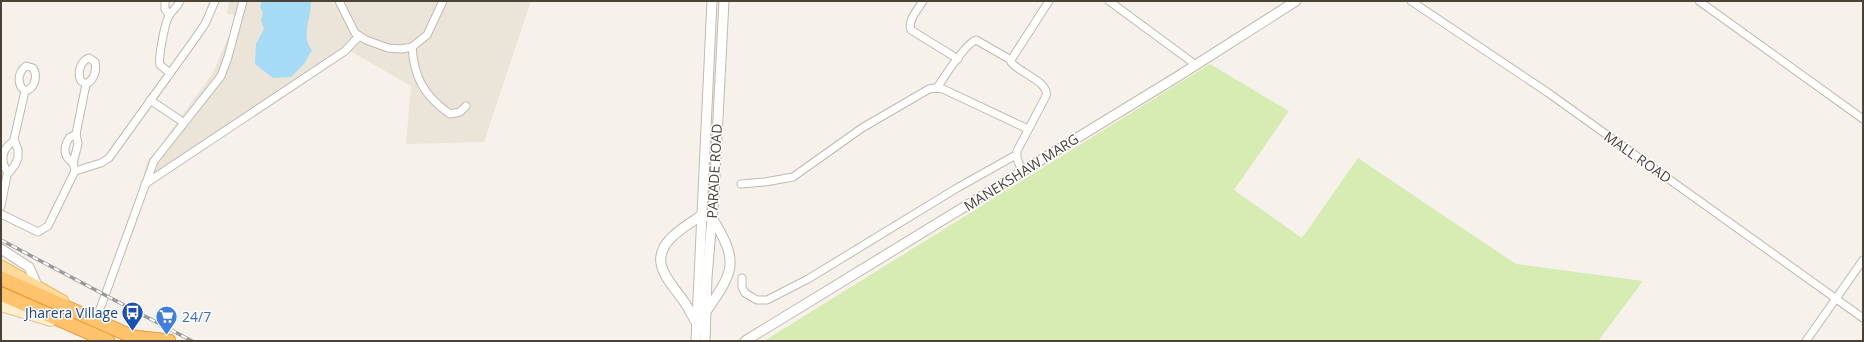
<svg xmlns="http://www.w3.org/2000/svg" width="1864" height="342" viewBox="0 0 1864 342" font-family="'Open Sans',sans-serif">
<rect width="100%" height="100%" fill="#f6f2eb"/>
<!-- residential -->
<path fill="#ebe4d9" d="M229,1H531L484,142L406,144L411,86L348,50L147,178L144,175L147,161L158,149L212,74L238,15L227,14Z"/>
<!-- green -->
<path fill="#d6ecb2" d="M1210,64L1289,111L1234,190L1302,238L1358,158L1516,264L1643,281L1598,341H764Z"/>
<!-- water -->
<path fill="#a5dbf5" d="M262,1H311C312,16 300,36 312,50L304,64L291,77L273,78L255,64L256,44L264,29L261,21L263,13L260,7Z"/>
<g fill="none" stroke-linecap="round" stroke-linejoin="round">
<defs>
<g id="minor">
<path d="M165,1V9L169,15"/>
<path d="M339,1L355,33L366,40L388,48L401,49L412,47L427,35L443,1"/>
<path d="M923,1C918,9 907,21 911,30L958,59"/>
<path d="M1109,1L1196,65"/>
<path d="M1411,1L1547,92L1863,318"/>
<path d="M1699,1L1863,119"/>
<path d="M412,47C414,77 424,96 450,114L460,112L466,106"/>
<path d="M1011,60L1049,1"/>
<path d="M26,66L33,68C38,76 35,89 25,91C16,84 18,72 26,66Z"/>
<path d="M170,73L160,65C158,58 165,22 169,16C172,10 177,8 180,1"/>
<path d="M937,88C944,77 965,44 976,40L1011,60V62C1019,73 1050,82 1046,96L1017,151V158L1022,172"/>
<path d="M150,100L183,122"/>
<path d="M73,163C63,156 63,148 69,138L76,134"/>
<path d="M75,171L73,163L78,144L76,134L86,84C94,80 97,71 95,62L89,58C80,61 77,73 81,81L86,84"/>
<path d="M8,173C0,161 1,149 14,141"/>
<path d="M145,184L345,51L359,36"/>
<path d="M741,184L765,182L793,177L862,128L929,89L935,88L943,89L1028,129"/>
<path d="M1,206L7,175L15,165L18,158V150L14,139L25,91"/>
<path d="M1,214L38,232L48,226L75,171L101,163L109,158L194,40L205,24L215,1"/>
<path d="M742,278V287L745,293L757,300H767L808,279L957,188L1016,155"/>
<path d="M96,320L154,161L221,76L228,57L243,1"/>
<path d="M1806,341L1863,260"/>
</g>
<g id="tertiary">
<path d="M1,249L29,267L37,285"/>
<path d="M696,322C692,316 689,309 685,303C671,282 646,262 672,237C681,228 692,222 702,215L712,218C740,263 734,271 705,313"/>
<path d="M696,341L712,1"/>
<path d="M705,341L707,277L714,195L724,1"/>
<path d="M745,341L1180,75L1296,1"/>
</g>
<path id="secondary" d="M1,306L51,321"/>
<path id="primary" d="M1,266L63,301"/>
<g id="motorway">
<path d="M1,278L142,341"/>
<path d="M1,294L108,341"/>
<path d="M133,337L169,341"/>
</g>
</defs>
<!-- minor casing -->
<use href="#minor" stroke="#c3b9ad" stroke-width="9"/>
<!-- tertiary casing -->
<use href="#tertiary" stroke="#c3b9ad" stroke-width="11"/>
<!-- secondary casing -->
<use href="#secondary" stroke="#d9c399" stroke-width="12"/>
<!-- primary casing -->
<use href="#primary" stroke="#ecb864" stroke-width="13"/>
<!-- motorway casing -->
<use href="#motorway" stroke="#e89834" stroke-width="15"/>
<!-- minor -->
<use href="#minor" stroke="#fff" stroke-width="7"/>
<!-- tertiary -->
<use href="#tertiary" stroke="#fff" stroke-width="9"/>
<!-- secondary -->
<use href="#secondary" stroke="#ffefcc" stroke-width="10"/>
<!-- primary -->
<use href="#primary" stroke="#ffdb9b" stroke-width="11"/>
<!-- motorway -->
<use href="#motorway" stroke="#ffc36d" stroke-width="13"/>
<defs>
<path id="rail" d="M1,240L192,341"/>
</defs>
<!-- rail casing -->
<use href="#rail" stroke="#9a9a9a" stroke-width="3.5"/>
<!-- rail -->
<use href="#rail" stroke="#fff" stroke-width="2" stroke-dasharray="6" stroke-linecap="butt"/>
</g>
<!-- icons -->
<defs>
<symbol id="bus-pin" viewBox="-11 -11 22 30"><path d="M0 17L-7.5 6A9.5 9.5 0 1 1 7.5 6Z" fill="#1a4fb4" stroke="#fff"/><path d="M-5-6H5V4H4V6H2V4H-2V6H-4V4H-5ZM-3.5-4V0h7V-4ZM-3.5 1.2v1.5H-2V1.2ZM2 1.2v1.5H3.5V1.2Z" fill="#fff"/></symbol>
<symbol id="supermarket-pin" viewBox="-11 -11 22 30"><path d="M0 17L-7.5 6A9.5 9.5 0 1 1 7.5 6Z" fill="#3f7fe0" stroke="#fff"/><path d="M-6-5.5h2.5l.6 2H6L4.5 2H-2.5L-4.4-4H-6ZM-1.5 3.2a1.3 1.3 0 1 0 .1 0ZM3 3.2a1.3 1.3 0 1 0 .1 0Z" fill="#fff"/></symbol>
</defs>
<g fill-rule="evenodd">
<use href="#bus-pin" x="120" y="300" width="25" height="34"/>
<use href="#supermarket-pin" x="154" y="304" width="25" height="34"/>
</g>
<g text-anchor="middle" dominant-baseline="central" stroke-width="3" stroke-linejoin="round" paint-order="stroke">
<!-- street labels -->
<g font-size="14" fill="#4b4238" stroke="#fff">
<text transform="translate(1638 157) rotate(35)">MALL ROAD</text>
<text transform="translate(714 171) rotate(-87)">PARADE ROAD</text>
<text transform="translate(1021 172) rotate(-32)">MANEKSHAW MARG</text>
</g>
<!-- transit labels -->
<g font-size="14" fill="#164399" stroke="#fff" text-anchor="end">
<text x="118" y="312">Jharera Village</text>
</g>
<!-- shop labels -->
<g font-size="14" fill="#366cbe" stroke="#fff" text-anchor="start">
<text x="182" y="316">24/7</text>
</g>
</g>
<!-- border -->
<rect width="1864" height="342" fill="none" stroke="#4b4238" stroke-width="4"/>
</svg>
